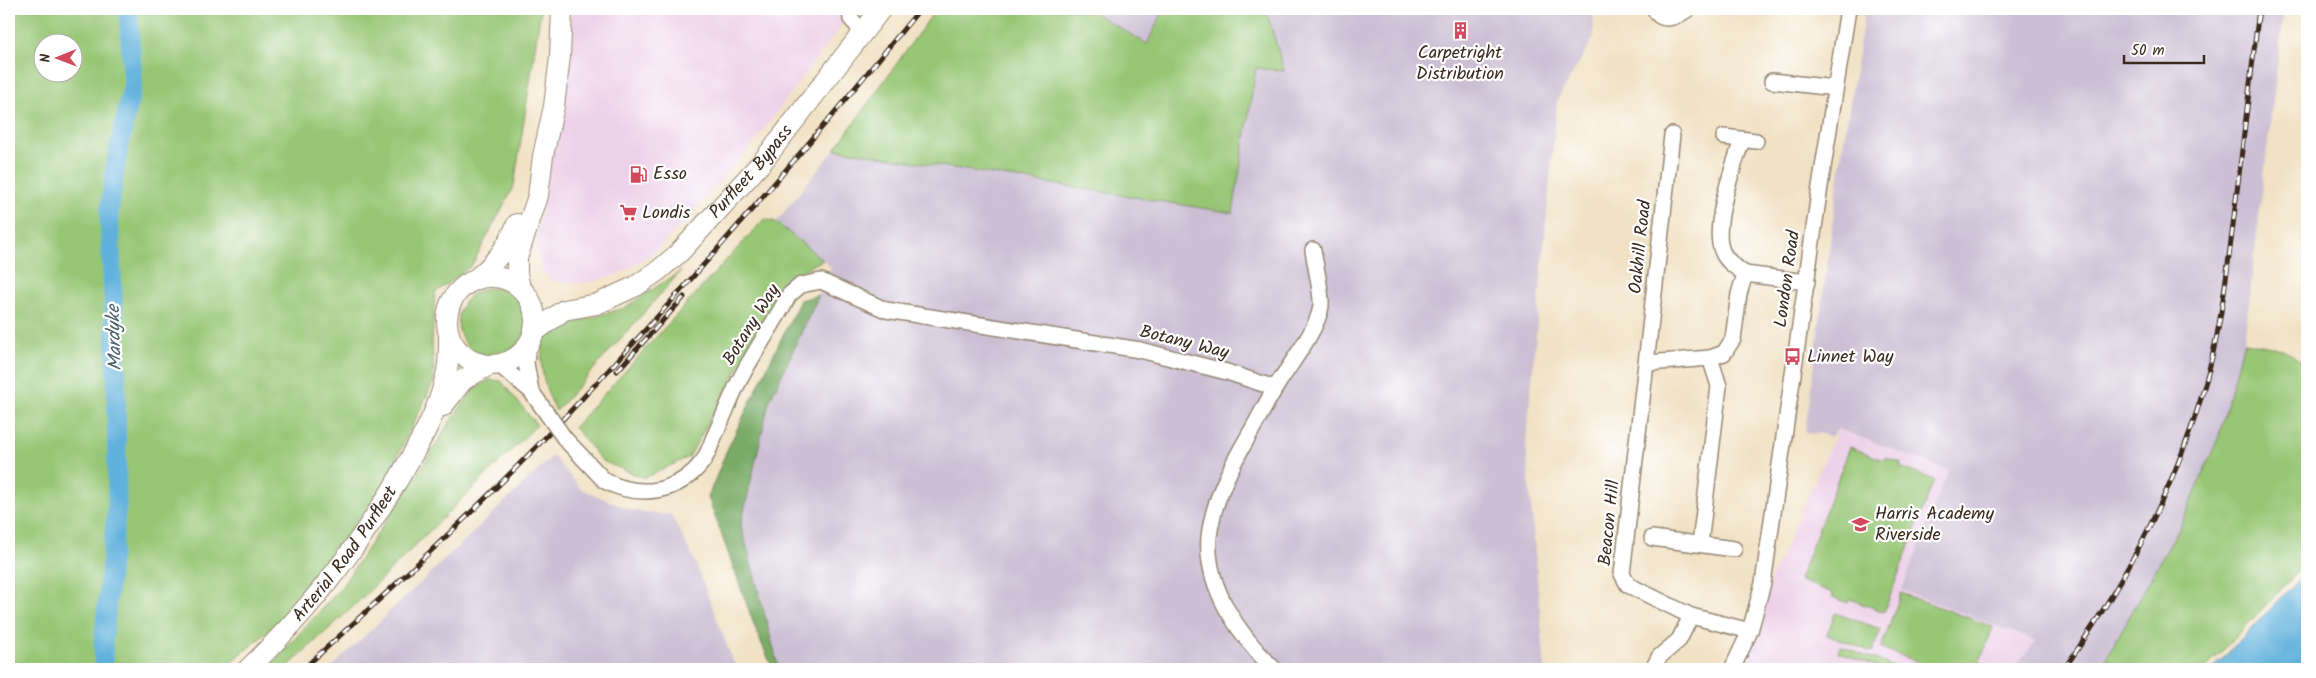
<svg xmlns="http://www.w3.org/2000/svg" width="2316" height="678" viewBox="0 0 2316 678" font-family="Kalam,sans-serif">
<rect width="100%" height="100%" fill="#fff"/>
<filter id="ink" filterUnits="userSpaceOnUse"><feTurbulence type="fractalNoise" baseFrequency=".02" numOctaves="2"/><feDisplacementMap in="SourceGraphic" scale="10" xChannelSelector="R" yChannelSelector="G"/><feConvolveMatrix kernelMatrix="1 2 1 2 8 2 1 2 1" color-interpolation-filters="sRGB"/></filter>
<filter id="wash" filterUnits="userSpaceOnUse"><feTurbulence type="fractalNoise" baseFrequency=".0096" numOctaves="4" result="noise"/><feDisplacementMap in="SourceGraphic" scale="20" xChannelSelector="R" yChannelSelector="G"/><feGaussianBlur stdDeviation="1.12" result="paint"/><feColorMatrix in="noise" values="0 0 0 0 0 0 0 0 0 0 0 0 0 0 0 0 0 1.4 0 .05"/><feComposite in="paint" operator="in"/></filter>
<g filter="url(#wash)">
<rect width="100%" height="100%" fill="#f1e2c5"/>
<!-- built -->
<g fill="#edd1e9">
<path d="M572,9H845L842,24L756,140L688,217L653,253L619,274L588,283L556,282L543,273L535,244L568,58Z"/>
<path d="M1838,429L1948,470L1902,590L2037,641L2014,669H1742L1771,579Z"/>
</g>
<!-- industrial -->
<g fill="#ccbfd4">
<path d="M1087,9H1164L1147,45Z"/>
<path d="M1266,9H1593L1594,37L1557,100L1526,445L1545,669H779L741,525L769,402L831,267L776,222L835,149L1233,213L1256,68L1284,70Z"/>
<path d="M1865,9H2284L2244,342L2219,436L2182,523L2100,669H2014L2036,641L1902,590L1948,470L1838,429L1831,437L1823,434L1805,433L1841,159Z"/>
<path d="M553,456L581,489L633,511L671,515L693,557L736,669H330Z"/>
</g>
<!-- green -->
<g fill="#97c674" stroke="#697849" fill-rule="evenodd">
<path d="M9,9H541L514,186L472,265L435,293L432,342L434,381L381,490L283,619L223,669H9ZM42,42H72V72H42Z"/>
<path d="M936,9H1087L1147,44L1164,9H1266L1284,71L1256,68L1233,213L835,149Z"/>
<path d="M764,219L776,222L823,260L795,274L754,340L689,457L644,478L602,461L574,427Z"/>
<path d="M681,271L574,391L556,411C544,387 537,365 545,338L571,324L624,308Z"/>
<circle cx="492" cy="322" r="34"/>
<path d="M2244,342L2283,349L2307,365V562L2205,669H2100L2182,523L2219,436Z"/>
<path d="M489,380L501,381L537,425L355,605L285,669H267L340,589L415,478L449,423L473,390Z"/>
<path d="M1850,447L1884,460L1885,457L1901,463L1900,467L1934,480L1884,612L1850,599L1848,603L1832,597L1833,593L1799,580Z"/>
<path d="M1901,593L1993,627L1977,669H1937L1881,648Z"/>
<path d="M1835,613L1881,629L1872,652L1827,635Z"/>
<path d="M1840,646L1901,669H1883L1838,652Z"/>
</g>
<!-- forest -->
<path fill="#79ab66" stroke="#5a6a42" d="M819,295L769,402L741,525L779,669H773L757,633L708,497L726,452L800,300Z"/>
<!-- water -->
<path fill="#61b1dc" stroke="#4e6e7d" d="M2307,571V669H2212Z"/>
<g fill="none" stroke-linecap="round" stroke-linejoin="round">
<!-- river -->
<path stroke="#61b1dc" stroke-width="19" d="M104,669L103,643L117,504L116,354L109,213L116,162L133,83L128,9"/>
</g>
</g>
<g filter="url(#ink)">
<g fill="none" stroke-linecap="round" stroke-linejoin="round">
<defs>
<g id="minor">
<path d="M850,9L851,19L863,32"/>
<path d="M1655,9C1661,25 1678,16 1688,9"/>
<path d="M1772,81L1835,88"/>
<path d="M1672,135L1622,574L1628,585L1691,616L1750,631"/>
<path d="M1724,137L1756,141"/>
<path d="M1742,140C1734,165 1710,229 1723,253C1727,262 1737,268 1745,274"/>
<path d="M528,344L526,363L531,391"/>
<path d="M1648,363L1710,358L1724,353L1733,339L1739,294L1745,274L1807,282"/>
<path d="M498,364L531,391L538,401"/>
<path d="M565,439L605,481C640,499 679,493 703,461C708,454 711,444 714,437C723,418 730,399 739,381C754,352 773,325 789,295L801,285L821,281L886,310L1140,350L1227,372L1275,388"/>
<path d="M1652,538L1734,549"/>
<path d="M1700,544L1719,386L1710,358"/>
<path d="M1274,669C1240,636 1205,588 1209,537C1213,501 1231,466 1249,435C1259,418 1268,399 1279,382C1291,363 1318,329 1321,306C1322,293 1315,264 1313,250"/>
<path d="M1653,669L1659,657L1679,640L1691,616"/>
<path d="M1732,669L1750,631L1763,583L1819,193L1848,9"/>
</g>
<g id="major">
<circle cx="491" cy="321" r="44"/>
<path d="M473,281C494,265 507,248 517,224"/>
<path d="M520,288L517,273V258L538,196L543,156L554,106L560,57L562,9"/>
<path id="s1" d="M533,333L564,310L597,304L636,286L659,270L680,252L763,161L881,9"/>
<path d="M443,406L463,380L489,365"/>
<path id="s2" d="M248,669C310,610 363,541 406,466C421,440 437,412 444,383C449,368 449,351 449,334"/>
</g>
</defs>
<!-- minor casing -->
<use href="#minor" stroke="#968672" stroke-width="18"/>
<!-- major casing -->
<use href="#major" stroke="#968672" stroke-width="22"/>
<!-- minor -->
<use href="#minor" stroke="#fff" stroke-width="15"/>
<!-- major -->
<use href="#major" stroke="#fff" stroke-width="20"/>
<defs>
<g id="rail">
<path d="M617,371L684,297"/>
<path d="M303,669C392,589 480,507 562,420C687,288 805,150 920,9"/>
<path d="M2064,669C2135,568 2192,457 2217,335C2225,293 2230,250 2235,208C2243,141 2251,75 2259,9"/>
</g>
</defs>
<!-- rail casing -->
<use href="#rail" stroke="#3b2a1e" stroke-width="5"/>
<!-- rail -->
<use href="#rail" stroke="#fff" stroke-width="3" stroke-dasharray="9" stroke-linecap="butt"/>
<defs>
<path id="minor-bridge" d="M538,401L565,439"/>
</defs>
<!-- minor-bridge casing -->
<use href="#minor-bridge" stroke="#968672" stroke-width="18" stroke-linecap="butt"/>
<!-- minor-bridge -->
<use href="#minor-bridge" stroke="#fff" stroke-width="15"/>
</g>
</g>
<!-- icons -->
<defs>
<symbol id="building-bare" viewBox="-9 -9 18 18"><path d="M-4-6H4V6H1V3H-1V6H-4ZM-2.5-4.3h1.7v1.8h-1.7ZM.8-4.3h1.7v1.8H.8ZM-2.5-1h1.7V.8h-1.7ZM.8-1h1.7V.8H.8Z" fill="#d1495b" stroke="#fff" stroke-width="2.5" paint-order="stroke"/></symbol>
<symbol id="fuel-bare" viewBox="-9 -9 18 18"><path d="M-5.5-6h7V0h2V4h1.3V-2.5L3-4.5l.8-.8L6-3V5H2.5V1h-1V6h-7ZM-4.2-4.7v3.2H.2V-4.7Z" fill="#d1495b" stroke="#fff" stroke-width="2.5" paint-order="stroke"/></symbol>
<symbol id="supermarket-bare" viewBox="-9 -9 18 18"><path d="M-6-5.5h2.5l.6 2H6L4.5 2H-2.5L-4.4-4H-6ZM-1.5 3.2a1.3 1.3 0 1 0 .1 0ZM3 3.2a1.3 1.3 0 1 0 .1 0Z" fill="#d1495b" stroke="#fff" stroke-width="2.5" paint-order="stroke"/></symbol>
<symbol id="bus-bare" viewBox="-9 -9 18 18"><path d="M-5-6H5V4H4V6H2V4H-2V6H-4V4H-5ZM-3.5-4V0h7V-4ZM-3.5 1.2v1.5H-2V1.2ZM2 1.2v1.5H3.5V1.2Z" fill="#d1495b" stroke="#fff" stroke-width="2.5" paint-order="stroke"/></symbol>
<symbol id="school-bare" viewBox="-9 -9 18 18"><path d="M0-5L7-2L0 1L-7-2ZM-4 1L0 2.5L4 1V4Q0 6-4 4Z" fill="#d1495b" stroke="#fff" stroke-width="2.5" paint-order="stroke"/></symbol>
</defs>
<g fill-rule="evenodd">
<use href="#building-bare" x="1448" y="18" width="25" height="25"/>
<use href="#fuel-bare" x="626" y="162" width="25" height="25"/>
<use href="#supermarket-bare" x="616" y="200" width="25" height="25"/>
<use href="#bus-bare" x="1780" y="344" width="25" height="25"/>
<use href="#school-bare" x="1848" y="512" width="25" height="25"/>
</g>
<g text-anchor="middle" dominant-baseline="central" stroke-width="4.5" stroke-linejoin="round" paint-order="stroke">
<!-- poi labels -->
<g font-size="18" fill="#3b2a1e" stroke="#fff" text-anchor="start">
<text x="1460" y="53" text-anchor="middle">Carpetright<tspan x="1460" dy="21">Distribution</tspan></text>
<text x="653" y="174">Esso</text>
<text x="642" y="213">Londis</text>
<text x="1807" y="357">Linnet Way</text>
<text x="1875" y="514">Harris Academy<tspan x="1875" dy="21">Riverside</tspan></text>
</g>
<!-- street labels -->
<g font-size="18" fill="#3b2a1e" stroke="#fff">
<text stroke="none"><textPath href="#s1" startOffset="278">Purfleet Bypass</textPath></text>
<text transform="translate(1641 247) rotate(-84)">Oakhill Road</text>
<text transform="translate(1788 279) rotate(-82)">London Road</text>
<text transform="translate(752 325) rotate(-58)">Botany Way</text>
<text transform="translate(1184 343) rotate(14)">Botany Way</text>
<text transform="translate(1610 523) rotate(-84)">Beacon Hill</text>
<text stroke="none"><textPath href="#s2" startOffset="151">Arterial Road Purfleet</textPath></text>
</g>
<!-- water labels -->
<g font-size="19" font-style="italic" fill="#4a606a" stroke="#fff">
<text transform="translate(115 338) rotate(-92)">Mardyke</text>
</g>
</g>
<!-- margin -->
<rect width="2316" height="678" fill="none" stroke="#fff" stroke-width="30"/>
<!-- north arrow -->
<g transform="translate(58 58) rotate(269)"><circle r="24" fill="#ffffff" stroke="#b1aaa5"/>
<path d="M0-4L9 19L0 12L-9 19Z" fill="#d1495b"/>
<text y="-8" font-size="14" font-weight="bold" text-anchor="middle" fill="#3b2a1e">N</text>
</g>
<!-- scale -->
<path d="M2124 55v8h80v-8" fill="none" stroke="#3b2a1e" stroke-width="2.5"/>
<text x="2131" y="55" font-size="15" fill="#3b2a1e" stroke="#ffffff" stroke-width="4" paint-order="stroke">50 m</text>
</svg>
